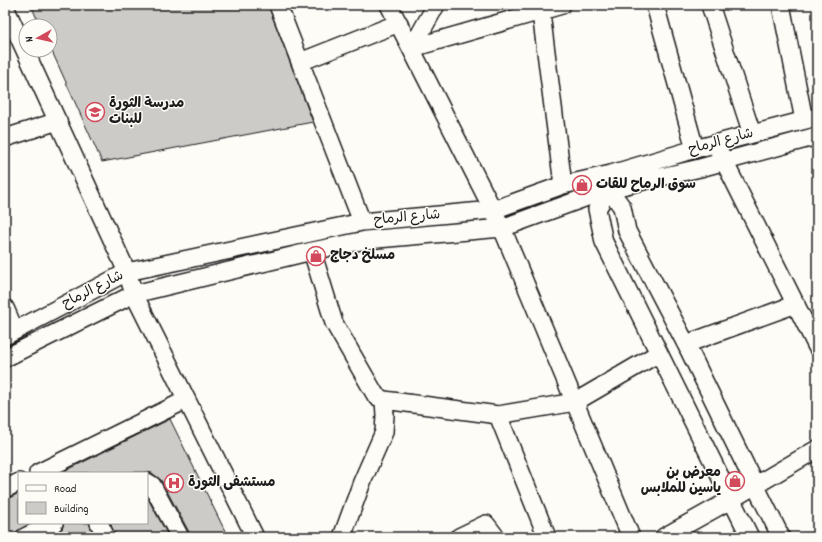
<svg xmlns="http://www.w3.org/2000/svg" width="822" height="542" font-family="Dekko,'Playpen Sans Arabic',sans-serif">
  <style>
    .building { fill: #cccbc8; stroke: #1c1c1c }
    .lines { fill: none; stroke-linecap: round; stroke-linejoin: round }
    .minor-casing { stroke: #1c1c1c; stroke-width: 20 }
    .minor { stroke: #fdfcf7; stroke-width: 17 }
    .labels { text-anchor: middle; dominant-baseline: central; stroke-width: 3; stroke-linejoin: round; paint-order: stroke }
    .poi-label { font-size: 14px; font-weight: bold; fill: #1c1c1c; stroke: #fdfcf7; text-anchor: start }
    .street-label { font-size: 14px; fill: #1c1c1c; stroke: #fdfcf7 }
  </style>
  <rect width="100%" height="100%" fill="#fdfcf7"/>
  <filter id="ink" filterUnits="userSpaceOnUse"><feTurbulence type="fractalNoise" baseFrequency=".025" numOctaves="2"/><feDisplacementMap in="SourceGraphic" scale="8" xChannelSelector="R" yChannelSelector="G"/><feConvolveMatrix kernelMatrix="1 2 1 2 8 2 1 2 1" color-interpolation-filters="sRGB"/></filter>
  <g filter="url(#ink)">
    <path class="building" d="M31,5H268L313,122L102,162L50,47V26H40Z
      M170,419L228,537H190L189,532L161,480L152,473L147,472L61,473Z
      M19,493V523H31L17,531L15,537H5V500Z
      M147,497L169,537H116L110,523H147Z
      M64,523H89L95,537H48L62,529Z"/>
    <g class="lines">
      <defs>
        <path id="minor" d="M278,5L362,222
          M389,5L502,228L631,537
          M540,5L563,185
          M655,5L695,149
          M710,5L752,134
          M781,5L804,120
          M5,7L127,272L134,294L255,537
          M412,48L562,5
          M412,48L436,5
          M300,62L399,23
          M5,138L58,121
          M719,151L817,347
          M609,185V189L597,209L604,242L750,537
          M609,189L622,207L627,231L686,344L755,485L781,537
          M312,251L334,323L376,396L384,400L498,415L575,402L659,353
          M5,308L15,331
          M5,336L127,272L362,222L493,210L563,185L611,174L695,149L817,117
          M686,344L796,304
          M5,358L134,294L312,251L366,240L502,228L609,189L700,168L817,136
          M498,415L547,537
          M38,473L186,400
          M147,482L152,485L180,537
          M5,489L19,482
          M99,523L106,537
          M25,537L54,523
          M342,537L362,482L384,432L385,415L384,400
          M459,537L486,524L496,537
          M664,537L732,499L817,449"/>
      </defs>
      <use href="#minor" class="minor-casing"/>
      <use href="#minor" class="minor"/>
    </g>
  </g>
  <defs>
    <symbol id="school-ring" viewBox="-11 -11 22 22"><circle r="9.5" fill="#fdfcf7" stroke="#d1495b" stroke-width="1.5"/><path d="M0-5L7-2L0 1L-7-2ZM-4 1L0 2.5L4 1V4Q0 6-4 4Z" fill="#d1495b"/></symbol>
    <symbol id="shop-ring" viewBox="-11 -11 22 22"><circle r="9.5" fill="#fdfcf7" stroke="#d1495b" stroke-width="1.5"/><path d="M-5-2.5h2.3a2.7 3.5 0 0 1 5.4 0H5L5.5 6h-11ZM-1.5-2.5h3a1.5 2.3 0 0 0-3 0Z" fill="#d1495b"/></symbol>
    <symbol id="hospital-ring" viewBox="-11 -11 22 22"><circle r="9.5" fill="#fdfcf7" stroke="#d1495b" stroke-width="1.5"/><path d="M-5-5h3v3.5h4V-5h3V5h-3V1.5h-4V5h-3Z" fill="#d1495b"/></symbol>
  </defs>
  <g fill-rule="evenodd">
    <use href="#school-ring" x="84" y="101" width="22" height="22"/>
    <use href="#shop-ring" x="571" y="174" width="22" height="22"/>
    <use href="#shop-ring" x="305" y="245" width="22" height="22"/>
    <use href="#shop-ring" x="724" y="470" width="22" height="22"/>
    <use href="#hospital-ring" x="163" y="472" width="22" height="22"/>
  </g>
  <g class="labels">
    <g class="poi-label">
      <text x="109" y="104">مدرسة الثورة<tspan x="109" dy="16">للبنات</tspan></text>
      <text x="596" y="185">سوق الرماح للقات</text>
      <text x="330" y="256">مسلخ دجاج</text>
      <text x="721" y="473" text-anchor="end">معرض بن<tspan x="721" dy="16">ياسين للملابس</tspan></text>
      <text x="188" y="483">مستشفى الثورة</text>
    </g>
    <g class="street-label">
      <text transform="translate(721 142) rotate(-15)">شارع الرماح</text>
      <text transform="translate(407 218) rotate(-5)">شارع الرماح</text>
      <text transform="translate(93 290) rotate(-27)">شارع الرماح</text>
    </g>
  </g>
  <rect width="822" height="542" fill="none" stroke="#fdfcf7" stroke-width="20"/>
  <rect x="10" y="10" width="802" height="522" fill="none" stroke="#1c1c1c" stroke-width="1.5" filter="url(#ink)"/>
  <rect x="18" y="472" width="130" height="52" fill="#fdfcf7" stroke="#a3a29f"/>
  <rect x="26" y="485" width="20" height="6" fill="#fdfcf7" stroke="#a3a29f"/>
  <text x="54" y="492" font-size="12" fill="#1c1c1c">Road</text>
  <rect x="26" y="502" width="20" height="12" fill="#cccbc8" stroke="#a3a29f"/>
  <text x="54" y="512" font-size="12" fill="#1c1c1c">Building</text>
  <g transform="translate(38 38) rotate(262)"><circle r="19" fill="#fdfcf7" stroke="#a3a29f"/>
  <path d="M0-3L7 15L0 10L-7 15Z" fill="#d1495b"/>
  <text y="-6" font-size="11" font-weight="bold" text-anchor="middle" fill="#1c1c1c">N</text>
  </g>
</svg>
